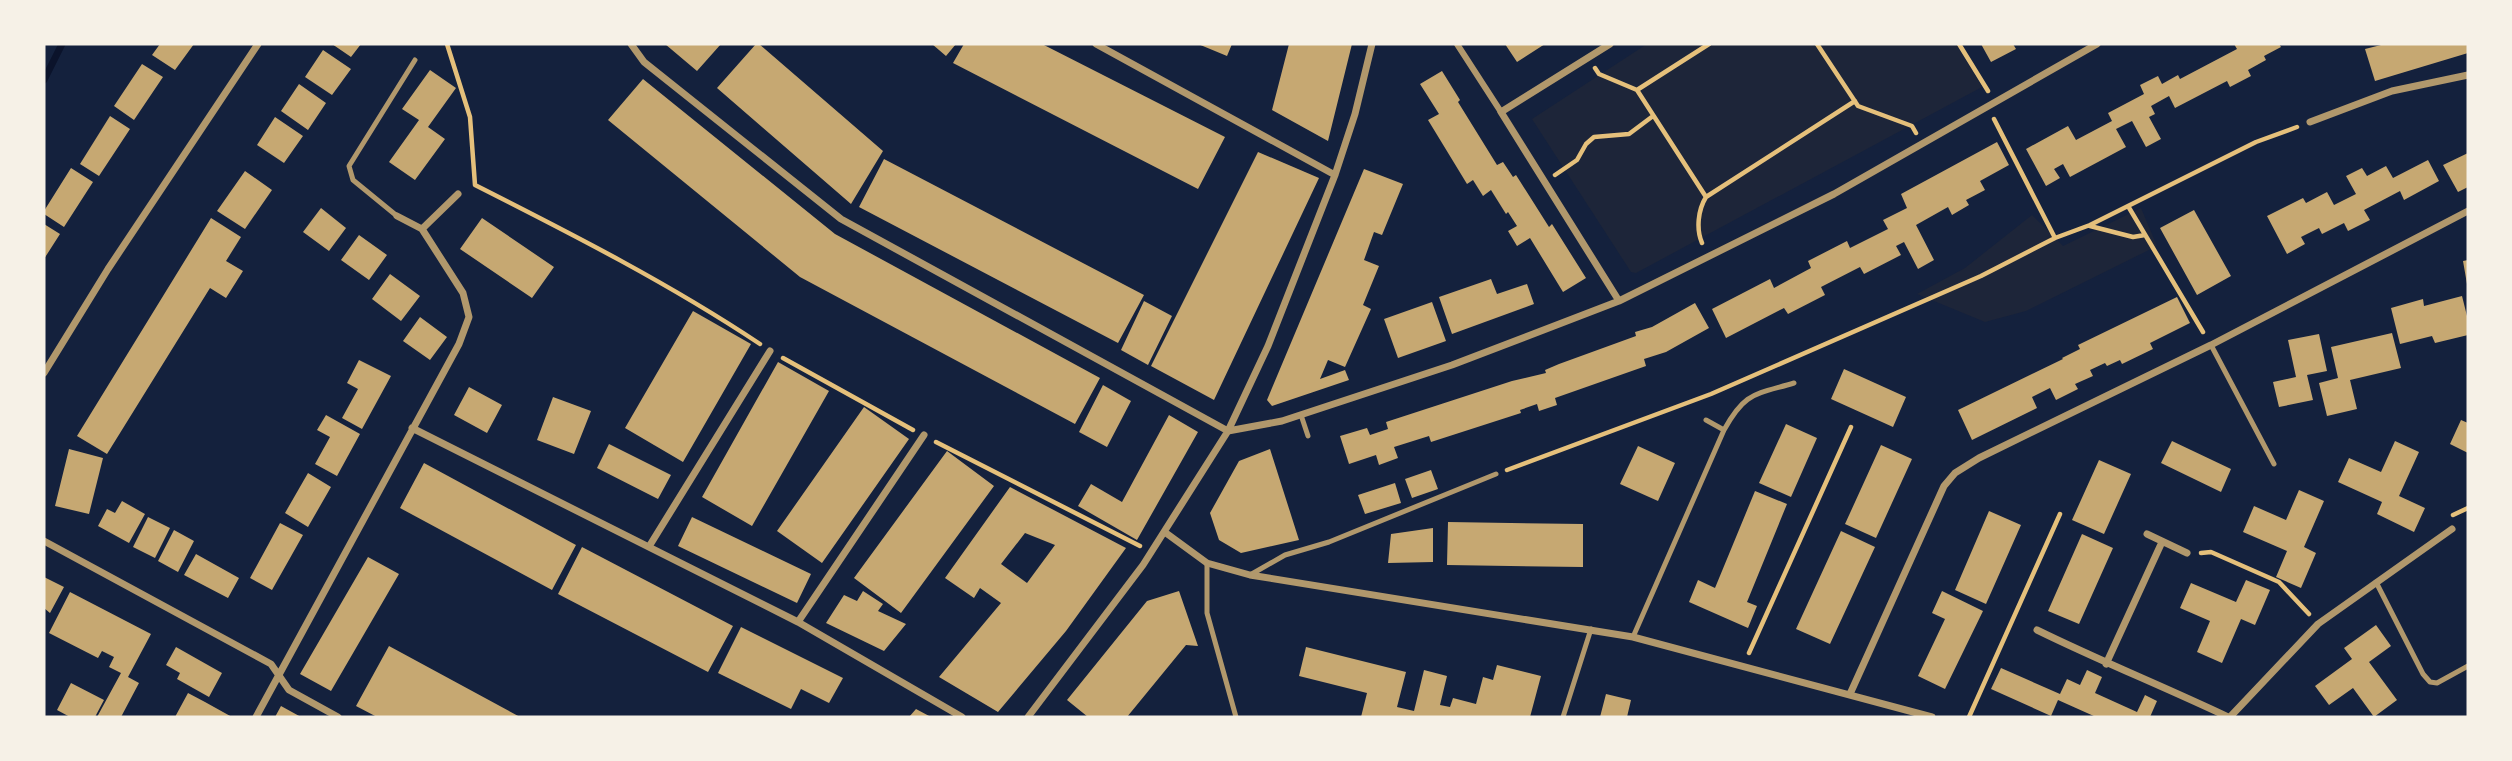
<svg xmlns="http://www.w3.org/2000/svg" width="2512" height="761" font-family="Karla,sans-serif">
  <style>
    .green { fill: #1d2539 }
    .lines { fill: none; stroke-linecap: round; stroke-linejoin: round }
    .stream { stroke: #0b132b; stroke-width: 7 }
    .building { fill: #c6a872; fill-rule: evenodd }
    .path { stroke: #e5c07b; stroke-width: 4.5 }
    .service { stroke: #b1986c; stroke-width: 5 }
    .pedestrian { stroke: #b1986c; stroke-width: 6 }
    .minor { stroke: #b1986c; stroke-width: 7 }
  </style>
  <rect width="100%" height="100%" fill="#14213d"/>
  <path class="green" d="M1647,44H1956L1982,87L1636,273L1631,272L1532,119Z
    M2141,208L2157,246L2026,311L1985,322L1917,294L1965,268L2032,215L2063,246Z"/>
  <g class="lines">
    <path class="stream" d="M44,80L62,44"/>
  </g>
  <path class="building" d="M160,44H194L175,70L152,55Z
    M332,44H361L351,57Z
    M665,44H721L697,71Z
    M756,44H759L883,151L851,204L717,88Z
    M932,44H956L946,56Z
    M964,44H1042L1225,137L1198,189L953,63Z
    M1198,44H1232L1227,56Z
    M1289,44H1352L1328,141L1272,110Z
    M1505,44H1545L1517,62Z
    M1981,44H2013L2016,49L1991,62Z
    M2234,44H2279L2281,47L2264,56L2266,60L2248,70L2251,76L2230,87L2227,81L2175,108L2169,96L2151,106L2155,114L2149,117L2161,139L2146,147L2132,121L2116,129L2126,147L2070,177L2063,164L2054,169L2060,178L2046,186L2026,149L2068,126L2076,140L2112,121L2108,113L2144,94L2140,85L2158,76L2162,84L2178,75L2180,79L2237,49Z
    M2385,44H2468V53L2375,81L2365,49Z
    M323,50L351,69L332,95L305,77Z
    M142,64L163,77L134,120L114,106Z
    M430,70L456,88L428,127L445,139L415,180L389,162L419,120L402,109Z
    M1442,71L1460,100L1458,102L1497,165L1503,162L1513,177L1516,175L1549,227L1552,224L1586,278L1563,292L1530,238L1517,246L1508,231L1517,226L1508,212L1506,214L1491,190L1483,196L1473,180L1467,184L1428,120L1439,114L1420,84Z
    M643,79L835,234L1100,378L1075,424L800,277L608,120Z
    M299,84L326,103L308,130L281,111Z
    M110,116L130,129L99,176L80,164Z
    M275,117L303,136L284,163L257,145Z
    M1997,142L2009,165L1980,181L1985,190L1966,200L1969,205L1952,215L1948,207L1916,225L1934,260L1918,269L1904,242L1896,246L1901,255L1864,274L1860,267L1821,287L1825,295L1788,314L1784,308L1726,338L1712,309L1770,279L1774,288L1811,268L1808,261L1847,241L1850,248L1888,229L1883,220L1907,208L1901,194Z
    M1258,152L1319,178L1214,400L1151,366Z
    M2468,153V187L2458,192L2443,165Z
    M884,159L1144,295L1118,343L859,207Z
    M2428,160L2439,181L2404,200L2400,191L2364,210L2370,220L2348,231L2344,223L2322,234L2319,228L2301,237L2305,244L2287,254L2267,216L2303,198L2306,203L2327,192L2334,205L2356,194L2346,176L2362,168L2367,176L2386,166L2393,178Z
    M71,168L93,182L64,227L44,214V211Z
    M1364,169L1403,184L1382,235L1374,232L1364,260L1379,266L1363,305L1371,309L1345,367L1328,360L1320,379L1345,370L1349,380L1272,406L1267,400Z
    M245,171L272,190L245,229L217,211Z
    M321,208L346,228L329,251L303,232Z
    M2194,210L2231,276L2197,295L2160,228Z
    M211,218L241,237L226,261L243,271L226,298L210,288L107,454L77,436Z
    M482,218L554,267L532,298L460,249Z
    M44,224L60,234L44,259Z
    M359,235L387,255L369,280L341,260Z
    M2468,260V284H2467L2463,261Z
    M390,274L420,296L401,321L372,299Z
    M1491,279L1497,294L1527,284L1534,304L1452,334L1439,297Z
    M2462,296L2468,320V335L2435,343L2432,336L2400,344L2391,308L2423,299L2424,306Z
    M2177,297L2190,323L2150,343L2153,349L2122,364L2120,360L2107,366L2105,363L2090,370L2093,376L2075,384L2078,389L2056,400L2050,388L2032,397L2037,408L1972,440L1958,410L2063,359L2062,358L2080,349L2078,345Z
    M1144,301L1172,316L1148,365L1121,350Z
    M1432,302L1446,341L1398,358L1384,319Z
    M1695,303L1709,328L1666,352L1644,359L1646,366L1555,398L1557,405L1539,411L1537,404L1520,410L1521,413L1431,442L1429,436L1394,447L1398,458L1379,465L1376,455L1349,464L1340,436L1367,428L1370,435L1388,429L1386,422L1512,381L1546,373L1545,370L1559,364L1636,336L1635,332L1652,327Z
    M693,311L751,344L683,462L625,428Z
    M420,317L447,337L430,360L403,341Z
    M2392,333L2401,368L2350,380L2357,409L2327,416L2319,383L2338,378L2331,347Z
    M2319,334L2327,371L2307,375L2313,400L2279,407L2273,382L2296,377L2288,340Z
    M359,360L391,376L362,429L342,418L358,389L347,383Z
    M778,362L829,391L752,526L702,497Z
    M1844,369L1906,397L1893,427L1831,399Z
    M1103,385L1131,401L1107,447L1079,432Z
    M469,387L502,405L487,433L454,415Z
    M553,397L591,411L574,454L537,440Z
    M864,407L909,439L822,563L777,531Z
    M326,415L360,434L337,476L315,464L330,437L317,430Z
    M1169,415L1198,432L1137,540L1078,506L1091,484L1122,502Z
    M2461,420L2468,423V453L2450,444Z
    M1786,424L1817,438L1791,497L1759,483Z
    M2172,441L2231,469L2221,492L2161,463Z
    M2395,441L2419,452L2399,496L2425,508L2414,532L2377,514L2382,502L2338,482L2349,458L2381,472Z
    M609,444L671,475L658,499L597,468Z
    M1881,445L1912,459L1876,538L1845,524Z
    M1638,446L1675,463L1658,501L1620,484Z
    M69,449L103,458L89,514L55,506Z
    M1270,449L1299,540L1241,553L1219,540L1210,513L1239,461Z
    M947,451L994,486L901,613L854,578Z
    M2099,460L2131,474L2104,534L2072,520Z
    M424,463L576,545L552,590L400,508Z
    M1431,470L1438,489L1412,498L1405,479Z
    M308,473L331,487L308,527L285,513Z
    M1395,483L1401,503L1365,514L1358,495Z
    M1010,487L1126,548L1066,631L998,712L939,677L1001,603L980,588L974,598L945,578ZM1025,533L1055,545L1027,583L1001,564Z
    M2299,490L2324,501L2304,547L2316,553L2301,588L2276,577L2287,551L2243,532L2254,506L2286,520Z
    M1755,491L1787,504L1747,602L1757,606L1748,628L1689,602L1698,580L1715,588Z
    M122,501L145,514L129,543L98,526L107,509L115,513Z
    M1989,511L2021,525L1986,604L1955,590Z
    M148,517L170,528L155,558L133,547Z
    M692,517L811,574L797,603L678,546Z
    M1448,522L1583,524V567L1447,565Z
    M280,523L303,535L272,590L250,578Z
    M1433,528V562L1388,563L1391,534Z
    M174,530L194,541L178,572L158,561Z
    M1841,531L1875,547L1830,644L1796,629Z
    M2082,534L2113,548L2079,624L2048,611Z
    M582,547L733,626L708,672L558,594Z
    M196,554L239,578L228,598L184,575Z
    M368,557L399,574L331,691L300,674Z
    M44,577L64,587L50,613L44,608Z
    M2246,580L2270,590L2255,625L2241,619L2222,663L2197,652L2210,621L2180,608L2191,583L2236,602Z
    M863,591L883,604L878,611L906,624L884,651L826,623L844,595L857,601Z
    M1179,591L1198,646L1186,645L1127,717H1088L1067,700L1147,601Z
    M1942,591L1983,611L1945,689L1918,676L1945,619L1932,613Z
    M70,592L151,634L128,677L139,683L121,717H97L121,673L109,667L114,657L102,651L98,658L49,633Z
    M2376,625L2391,646L2369,662L2397,700L2374,717L2353,688L2329,705L2315,686L2352,659L2344,648Z
    M741,627L843,678L829,703L801,689L791,709L718,673Z
    M389,646L520,717H377L356,706Z
    M176,647L222,673L209,697L177,679L180,673L166,665Z
    M1306,647L1406,672L1397,707L1414,711L1424,670L1447,676L1440,705L1450,707L1453,698L1476,704L1483,677L1493,680L1497,665L1541,676L1530,717H1361L1367,693L1299,676Z
    M2001,668L2060,694L2067,679L2080,685L2087,670L2102,677L2095,693L2137,712L2145,695L2157,701L2150,717H2096L2058,700L2051,716L1991,689Z
    M71,683L104,700L95,717H70L57,710Z
    M188,693L205,702L232,717H175Z
    M1606,694L1631,700L1627,717H1600Z
    M281,706L301,717H275Z
    M916,709L931,717H909Z"/>
  <g class="lines">
    <path class="path" d="M447,44L470,117L475,185C572,234 670,284 760,344
      M1709,44L1637,90L1706,197L1855,101
      M1817,44L1858,106L1912,126L1916,133
      M1959,44L1988,91
      M1595,68L1599,74L1637,90
      M1994,119L2055,238
      M1555,175L1577,160L1586,144L1594,137L1629,134L1653,116
      M2128,206L2203,332
      M2090,226L2133,237L2145,235
      M1702,243C1696,229 1698,210 1706,197
      M783,358L913,430
      M936,442L1140,546
      M1507,470L1711,394L1981,276L2055,238L2090,225L2256,142L2297,127
      M2453,515L2468,508
      M2201,553L2211,552L2279,582L2309,614
      M1749,653L1851,427
      M1969,717L2060,514"/>
    <path class="service" d="M397,216L353,180L349,166L415,60
      M2211,345L2274,464
      M1301,415L1308,436
      M1706,420L1724,430
      M1207,563V613L1236,717
      M1250,575L1285,555L1329,542L1496,474
      M2376,582L2423,674L2430,682L2437,683L2468,666
      M1633,637L1724,430C1745,392 1754,395 1794,383
      M1563,717L1591,629"/>
    <path class="pedestrian" d="M1457,44L1501,112"/>
    <path class="minor" d="M631,44L644,62L841,219L1228,431L1282,421L1452,365L1619,301L1834,194L2097,44
      M1096,44L1335,175
      M1610,44L1501,112L1619,301
      M2310,122L2392,91L2468,75
      M422,229L458,194
      M44,373L108,269L258,44
      M412,428L798,622L962,717
      M1166,533L1207,563L1250,575L1633,637L1932,717
      M2147,534L2187,553
      M44,541L271,664L289,690L338,717
      M650,545L770,351
      M798,622L924,435
      M2037,630C2100,661 2165,687 2228,717
      M2106,664L2162,542
      M1850,694L1944,486L1955,473L1979,458L2211,345L2468,211
      M256,717L459,344L469,317L463,293L422,229L397,216
      M1028,717L1143,565L1228,431L1268,346L1335,175L1355,114L1372,44
      M2230,717L2318,624L2452,529"/>
  </g>
  <rect width="2512" height="761" fill="none" stroke="#f6f1e7" stroke-width="91"/>
</svg>
